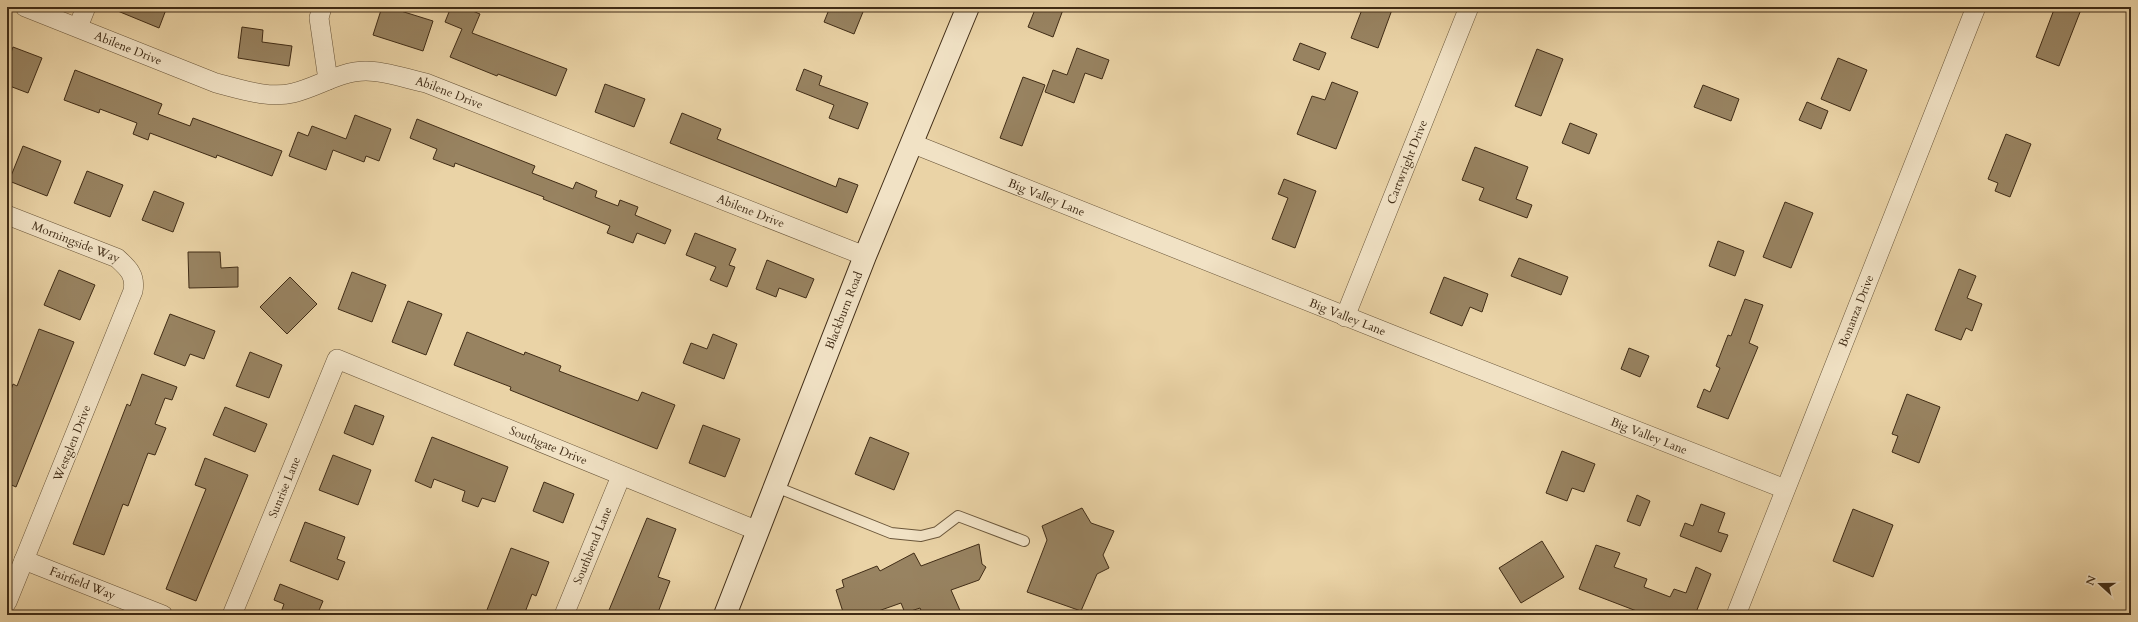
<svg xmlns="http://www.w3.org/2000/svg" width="2138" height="622" font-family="Cardo,serif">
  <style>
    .building { fill: #988361; stroke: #402c16 }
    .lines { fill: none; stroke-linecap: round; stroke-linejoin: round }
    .lane-casing { stroke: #6a563a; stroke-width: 12 }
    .street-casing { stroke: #6a563a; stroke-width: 20 }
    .secondary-casing { stroke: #402c16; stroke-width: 24 }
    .lane { stroke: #f1e2c5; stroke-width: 10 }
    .street { stroke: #f1e2c5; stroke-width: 19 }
    .secondary { stroke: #f1e2c5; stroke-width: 22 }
    .labels { text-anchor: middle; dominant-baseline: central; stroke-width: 3; stroke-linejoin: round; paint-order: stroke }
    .street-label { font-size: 12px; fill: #402c16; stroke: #f1e2c5 }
  </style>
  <rect width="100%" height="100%" fill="#ead3a6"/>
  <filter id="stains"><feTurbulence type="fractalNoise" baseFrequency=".005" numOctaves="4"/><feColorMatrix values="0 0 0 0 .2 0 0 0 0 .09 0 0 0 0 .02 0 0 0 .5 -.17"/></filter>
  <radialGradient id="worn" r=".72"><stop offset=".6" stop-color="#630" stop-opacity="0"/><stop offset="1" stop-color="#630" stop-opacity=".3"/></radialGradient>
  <path class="building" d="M108,7H167L159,28Z
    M382,7H388L433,21L423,51L373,35Z
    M451,7H463L480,14L472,33L567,69L556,96L498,74L497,76L450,57L462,29L445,22Z
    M830,7H865L854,34L824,22Z
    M1036,7H1064L1053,37L1028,27Z
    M1363,7H1393L1378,48L1351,38Z
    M2055,7H2082L2059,66L2036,57Z
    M242,27L263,30L262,42L292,46L289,66L238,58Z
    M1300,43L1326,53L1319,70L1293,60Z
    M13,47L42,58L28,93L7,85V63Z
    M1077,48L1109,60L1102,79L1085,73L1074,103L1045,92L1053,70L1067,75Z
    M1537,49L1563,59L1541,116L1515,106Z
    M1838,58L1867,70L1850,111L1821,99Z
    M804,69L822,76L819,85L868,103L858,129L829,118L834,105L796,90Z
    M75,70L162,104L158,114L190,126L193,118L282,151L272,176L217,155L216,158L150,133L148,140L133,134L137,123L100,109L99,113L64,100Z
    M1023,77L1045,85L1022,146L1000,138Z
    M1332,82L1358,92L1336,149L1297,134L1312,96L1325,100Z
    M605,84L645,99L634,127L595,112Z
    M1703,85L1739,99L1731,121L1694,107Z
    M1807,102L1828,111L1821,129L1799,120Z
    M682,113L721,129L717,139L836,187L839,178L858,185L847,213L670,143Z
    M355,115L391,129L379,161L366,156L364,162L333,150L326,170L289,156L298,132L308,136L312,126L346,139Z
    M417,119L535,166L532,173L573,189L576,182L597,191L595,197L618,206L620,200L638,207L635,215L671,230L665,244L637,233L633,243L607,233L610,226L543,199L544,197L455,163L454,167L433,159L437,149L410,138Z
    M1570,123L1597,134L1589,154L1562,143Z
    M2006,134L2031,144L2010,197L1995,191L1998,183L1988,179Z
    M23,146L61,161L47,196L9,181Z
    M1475,147L1528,167L1516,199L1532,205L1527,218L1479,200L1484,188L1462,180Z
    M87,171L123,185L110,217L74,203Z
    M1284,179L1316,191L1295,248L1272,239L1288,198L1278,194Z
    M154,191L184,203L173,232L142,220Z
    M1785,202L1813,213L1791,268L1763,257Z
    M695,233L736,249L729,265L735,267L727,287L710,280L716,267L686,255Z
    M1718,241L1744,251L1735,276L1709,266Z
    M188,252H220L221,268L238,267V287L189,288Z
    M1519,258L1568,277L1561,295L1511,276Z
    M767,260L814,279L806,298L779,288L776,297L756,289Z
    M1959,269L1976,276L1967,298L1982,304L1972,331L1966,328L1961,340L1935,330Z
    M59,270L95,285L80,320L44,305Z
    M352,272L386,285L372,322L338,309Z
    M290,277L317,304L287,334L260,307Z
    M1444,277L1488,294L1482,312L1470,307L1462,326L1430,313Z
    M1745,299L1763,305L1749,343L1758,347L1728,419L1697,407L1704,389L1710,392L1720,368L1716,366L1728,335L1731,336Z
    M408,301L442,314L426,355L392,342Z
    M170,314L215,331L204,359L190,354L185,366L154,354Z
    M39,329L74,342L16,487L7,483V401L13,384L17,386Z
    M467,332L524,355L525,352L561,366L559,371L638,401L642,392L675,405L657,449L510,390L511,387L454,365Z
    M713,334L737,344L724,379L683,363L691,343L707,349Z
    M1629,348L1649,356L1640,377L1621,369Z
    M250,352L282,365L269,398L236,386Z
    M142,374L177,387L172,400L165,398L155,424L166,428L155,455L148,453L128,506L123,504L104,555L73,544L127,404L130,406Z
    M1907,394L1940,407L1919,463L1892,452L1898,436L1892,434Z
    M355,405L384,416L373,445L344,433Z
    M225,407L267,424L255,452L213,435Z
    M703,425L740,439L725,477L689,463Z
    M432,437L508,467L495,502L482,498L478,507L462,501L465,491L434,479L431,488L415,481Z
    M870,437L909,453L894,490L855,474Z
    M1562,451L1595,464L1584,492L1572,488L1567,501L1546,493Z
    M333,455L371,470L358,505L319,490Z
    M205,458L248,475L196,601L166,589L206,489L195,485Z
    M544,482L574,494L563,523L533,511Z
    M1637,495L1650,501L1640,526L1627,521Z
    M1701,504L1725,513L1718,532L1728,535L1721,552L1680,536L1685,523L1693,526Z
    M1082,508L1091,523L1114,531L1103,555L1109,568L1097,574L1081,611L1027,592L1047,540L1042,526Z
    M1853,509L1893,525L1873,577L1833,561Z
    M647,518L676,529L658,577L670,581L657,615H607Z
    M305,522L345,537L337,559L345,562L338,580L290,561Z
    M1542,541L1564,577L1521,603L1499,568Z
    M979,544L982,564L986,567L979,580L951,590L962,615H923L920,608L905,613L901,603L867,615H844L836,590L844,587L842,580L877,566L880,571L914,553L921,566Z
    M1596,545L1620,553L1614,567L1647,579L1644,587L1670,597L1674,589L1686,593L1696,567L1711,574L1695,615H1647L1579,589Z
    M511,548L549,562L536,596L532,594L524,615H485Z
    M280,584L323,601L317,615H280L284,604L274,600Z"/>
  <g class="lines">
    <defs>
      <path id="lane" d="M776,487L891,533L921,536L937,532L958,516L1024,541"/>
      <g id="street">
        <path id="s1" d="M25,7L216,83C240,89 269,99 293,93C318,87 340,71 366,71C386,71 407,79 426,83L865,256"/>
        <path d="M322,7L319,18L328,80"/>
        <path d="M78,27L86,7"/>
        <path id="s2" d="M911,143C1202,260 1493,375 1785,489"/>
        <path id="s3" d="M7,215L117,258C128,268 136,275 133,291L7,602"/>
        <path id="s4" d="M1345,317L1469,7"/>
        <path id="s5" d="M24,560L163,615"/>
        <path id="s6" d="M232,615L337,359L758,531"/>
        <path id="s7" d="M564,615L621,476"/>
        <path id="s8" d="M1736,615L1976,7"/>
      </g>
      <g id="secondary">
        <path id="s9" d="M725,615L865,256L968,7"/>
      </g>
    </defs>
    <use href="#lane" class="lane-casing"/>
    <use href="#street" class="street-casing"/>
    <use href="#secondary" class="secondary-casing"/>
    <use href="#lane" class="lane"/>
    <use href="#street" class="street"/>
    <use href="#secondary" class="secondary"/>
  </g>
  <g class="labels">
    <g class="street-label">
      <text stroke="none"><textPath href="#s1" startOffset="111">Abilene Drive</textPath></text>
      <text stroke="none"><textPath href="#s1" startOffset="447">Abilene Drive</textPath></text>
      <text stroke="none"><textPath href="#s4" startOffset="167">Cartwright Drive</textPath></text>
      <text stroke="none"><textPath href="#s2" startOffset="146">Big Valley Lane</textPath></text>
      <text stroke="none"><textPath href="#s1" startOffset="771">Abilene Drive</textPath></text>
      <text stroke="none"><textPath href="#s3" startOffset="74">Morningside Way</textPath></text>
      <text stroke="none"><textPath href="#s9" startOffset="327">Blackburn Road</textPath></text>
      <text stroke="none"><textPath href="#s8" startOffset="327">Bonanza Drive</textPath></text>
      <text stroke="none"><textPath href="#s2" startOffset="470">Big Valley Lane</textPath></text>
      <text stroke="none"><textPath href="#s2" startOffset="794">Big Valley Lane</textPath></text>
      <text transform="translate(72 443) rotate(-68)">Westglen Drive</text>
      <text stroke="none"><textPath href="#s6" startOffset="505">Southgate Drive</textPath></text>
      <text stroke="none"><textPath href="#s6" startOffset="138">Sunrise Lane</textPath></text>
      <text stroke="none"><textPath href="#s7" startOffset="75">Southbend Lane</textPath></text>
      <text stroke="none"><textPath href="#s5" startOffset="63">Fairfield Way</textPath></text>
    </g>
  </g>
  <rect width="2138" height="622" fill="none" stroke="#ead3a6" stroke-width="24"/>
  <rect x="8" y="8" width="2122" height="606" fill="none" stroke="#402c16" stroke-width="2"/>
  <rect x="12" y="12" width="2114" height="598" fill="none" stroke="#402c16"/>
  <g transform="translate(2100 584) rotate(291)" stroke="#f1e2c5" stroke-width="3" paint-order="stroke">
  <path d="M0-3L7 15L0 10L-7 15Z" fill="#402c16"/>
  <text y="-6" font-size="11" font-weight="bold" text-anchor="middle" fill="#402c16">N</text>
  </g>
  <rect width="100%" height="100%" filter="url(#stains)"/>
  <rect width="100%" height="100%" fill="url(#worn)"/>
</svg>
